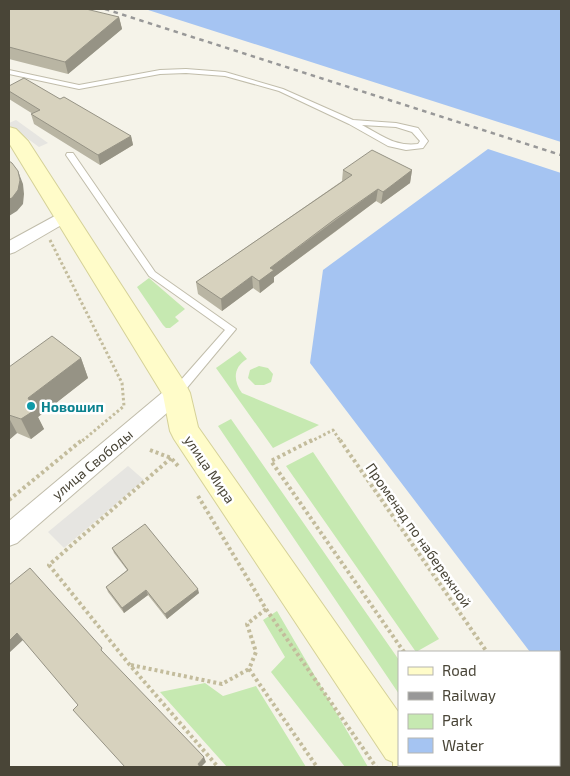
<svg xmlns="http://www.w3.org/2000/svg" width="570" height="776" font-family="'Exo 2',sans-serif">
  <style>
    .green { fill: #c6e9b1 }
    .parking { fill: #e6e5e1 }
    .water { fill: #a5c4f2 }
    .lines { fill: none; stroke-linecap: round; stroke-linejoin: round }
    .lane-casing { stroke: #c1bdab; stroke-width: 2 }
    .street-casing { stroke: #c1bdab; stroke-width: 2 }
    .secondary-casing { stroke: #d5d198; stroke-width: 2 }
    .path-far1 { stroke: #c3bc9c; stroke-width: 3; stroke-dasharray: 2.5 2.5; stroke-linecap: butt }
    .path { stroke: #c3bc9c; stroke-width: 4; stroke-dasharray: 3 3; stroke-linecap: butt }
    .lane { fill: #fff; fill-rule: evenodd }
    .street { fill: #fff; fill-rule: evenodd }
    .secondary { fill: #fffcc9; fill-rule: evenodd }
    .rail { stroke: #989898; stroke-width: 2.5; stroke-dasharray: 4.5 4.5; stroke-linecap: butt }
    .wall { fill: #b9b5a3 }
    .shaded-wall { fill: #969385 }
    .building { fill: #d7d2be; stroke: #969385 }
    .culture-dot { fill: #0f9aa8; stroke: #fff; stroke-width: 2 }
    .labels { text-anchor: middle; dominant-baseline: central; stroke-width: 5; stroke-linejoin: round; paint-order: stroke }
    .culture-label { font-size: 14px; font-weight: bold; fill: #0d838f; stroke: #fff; text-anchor: start }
    .street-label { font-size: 14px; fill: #494537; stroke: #fff }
  </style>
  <rect width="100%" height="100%" fill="#f5f3e9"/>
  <path class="green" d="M149,278L185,309L175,317L179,321L170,328H166L163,325L137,287Z
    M240,351L247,359C233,367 233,381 242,393L319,425L273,448L216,368Z
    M259,366L268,368L273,374L271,382L264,385H255L248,378L250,370Z
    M231,419L399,660V694L218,426Z
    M313,452L439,639L416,652L286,466Z
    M277,611L368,767H345L271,672L285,657L263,620Z
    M205,683L223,696L256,686L306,767H227L160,692Z"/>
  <path class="parking" d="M16,120L48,143L39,147L9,125V123Z
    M128,466L144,480L64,548L48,532Z"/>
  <path class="water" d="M145,9H561V142Z
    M488,149L561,173V693L559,689V652H530L310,363L323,270Z"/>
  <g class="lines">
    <defs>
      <path id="lane" d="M186,69L225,72L283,89L353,120L396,123L418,128L428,141L423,148L406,150L388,146L349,124L279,91L225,76L186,73L160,74L79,89L9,74V70L79,85L160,70ZM362,125L396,127L412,132L420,141L418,144C395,147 381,135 362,125Z
        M67,153H73L155,272L236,329L181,395H173L172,392L173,389L225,330L149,276L66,155Z"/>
      <path id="street" d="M64,211L70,212L72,216L70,220L15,252L9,254V241Z
        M176,385L183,387L186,393L183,399L17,543L9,546V521L169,387Z"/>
      <path id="secondary" d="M9,127L16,129L28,141L186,385L190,393L198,427L399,713V765H431L432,767H393V762L386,759L174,439L170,431L163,395L9,143Z"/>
    </defs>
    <use href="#lane" class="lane-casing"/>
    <use href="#street" class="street-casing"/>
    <use href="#secondary" class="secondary-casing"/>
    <path class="path-far1" d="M50,240L122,383L124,406L81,442
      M310,442L333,430L341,442"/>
    <path class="path" d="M312,440L271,461L404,652
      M340,440L487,652
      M150,450L171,458L178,466
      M171,458L49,565L129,664L218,767
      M198,496L266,609L376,767
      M9,500L82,440
      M266,609L247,624L256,652L249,669L317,767
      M131,665L222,684L249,669
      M559,756L561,760
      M482,765L484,767"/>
    <use href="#lane" class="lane"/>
    <use href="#street" class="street"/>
    <use href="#secondary" class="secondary"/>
    <path class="rail" d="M105,9L561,155"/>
  </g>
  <path class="wall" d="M9,9L119,17L122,29L68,74L9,59Z
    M9,86L60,99L131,136L133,145L100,165L34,124L31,114H33L9,99Z
    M343,170H412L410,183L381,204L376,201L335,232L274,277V282L260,293L253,288L222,311L198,294L196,282L342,181Z
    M81,358L88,378L38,417L44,429L31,439L17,433L9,440V367Z
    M112,548L199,593L167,619L148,595L124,613L108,592L106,587L127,570L114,553Z"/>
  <path class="shaded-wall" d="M119,17L122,29L68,74L65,62Z
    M131,136L133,145L100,165L98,155Z
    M412,170L410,183L381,204L383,192Z
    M18,171L23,184L24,194L23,204L17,211L9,216V199Z
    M378,189L376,201L274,277V282L260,293L259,281L270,268Z
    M252,276L253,288L222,311L221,299Z
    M81,358L88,378L38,417L44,429L31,439L21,419L28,398Z
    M9,418L17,433L9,440Z
    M198,589L199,593L167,619L165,614Z
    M146,590L148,595L124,613L122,608Z
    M17,633L23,640L9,653V641Z
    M204,757L206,762L201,767H199L198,764Z"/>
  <path class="building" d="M9,9H86L119,17L65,62L9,47Z
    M24,78L60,99L64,97L131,136L98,155L31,114L40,110L9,91V86Z
    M372,150L412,170L383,192L378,189L335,219L270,268L274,270L259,281L252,276L221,299L196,282L352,175L343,170Z
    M9,161L12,163L18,171L20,180L18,190L12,198L9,199Z
    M52,336L81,358L28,398L35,410L21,419L9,415V367Z
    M145,524L198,589L165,614L146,590L122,608L106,587L128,570L112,548Z
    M30,568L102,648L101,650L204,757L198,764L200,767H125L73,710L78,705L17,633L9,641V585Z"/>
  <circle class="culture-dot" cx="31" cy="406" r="5"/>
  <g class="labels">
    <g class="culture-label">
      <text x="41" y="406">Новошип</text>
    </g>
    <g class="street-label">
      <text transform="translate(92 464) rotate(-40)">улица Свободы</text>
      <text transform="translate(210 469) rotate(56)">улица Мира</text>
      <text transform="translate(419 535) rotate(55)">Променад по набережной</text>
    </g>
  </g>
  <rect width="570" height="776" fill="none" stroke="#494537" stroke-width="20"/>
  <rect x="398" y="651" width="162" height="115" fill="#ffffff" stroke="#b6b5af"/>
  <rect x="408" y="667" width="25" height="8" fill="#fffcc9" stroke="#b6b5af"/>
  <text x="442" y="676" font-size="15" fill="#494537">Road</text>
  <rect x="408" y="692" width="25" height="8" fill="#989898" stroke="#b6b5af"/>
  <text x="442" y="701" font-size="15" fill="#494537">Railway</text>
  <rect x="408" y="714" width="25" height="15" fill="#c6e9b1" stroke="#b6b5af"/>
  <text x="442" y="726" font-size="15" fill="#494537">Park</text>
  <rect x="408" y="738" width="25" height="15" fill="#a5c4f2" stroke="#b6b5af"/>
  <text x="442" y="751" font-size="15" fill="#494537">Water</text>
</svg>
